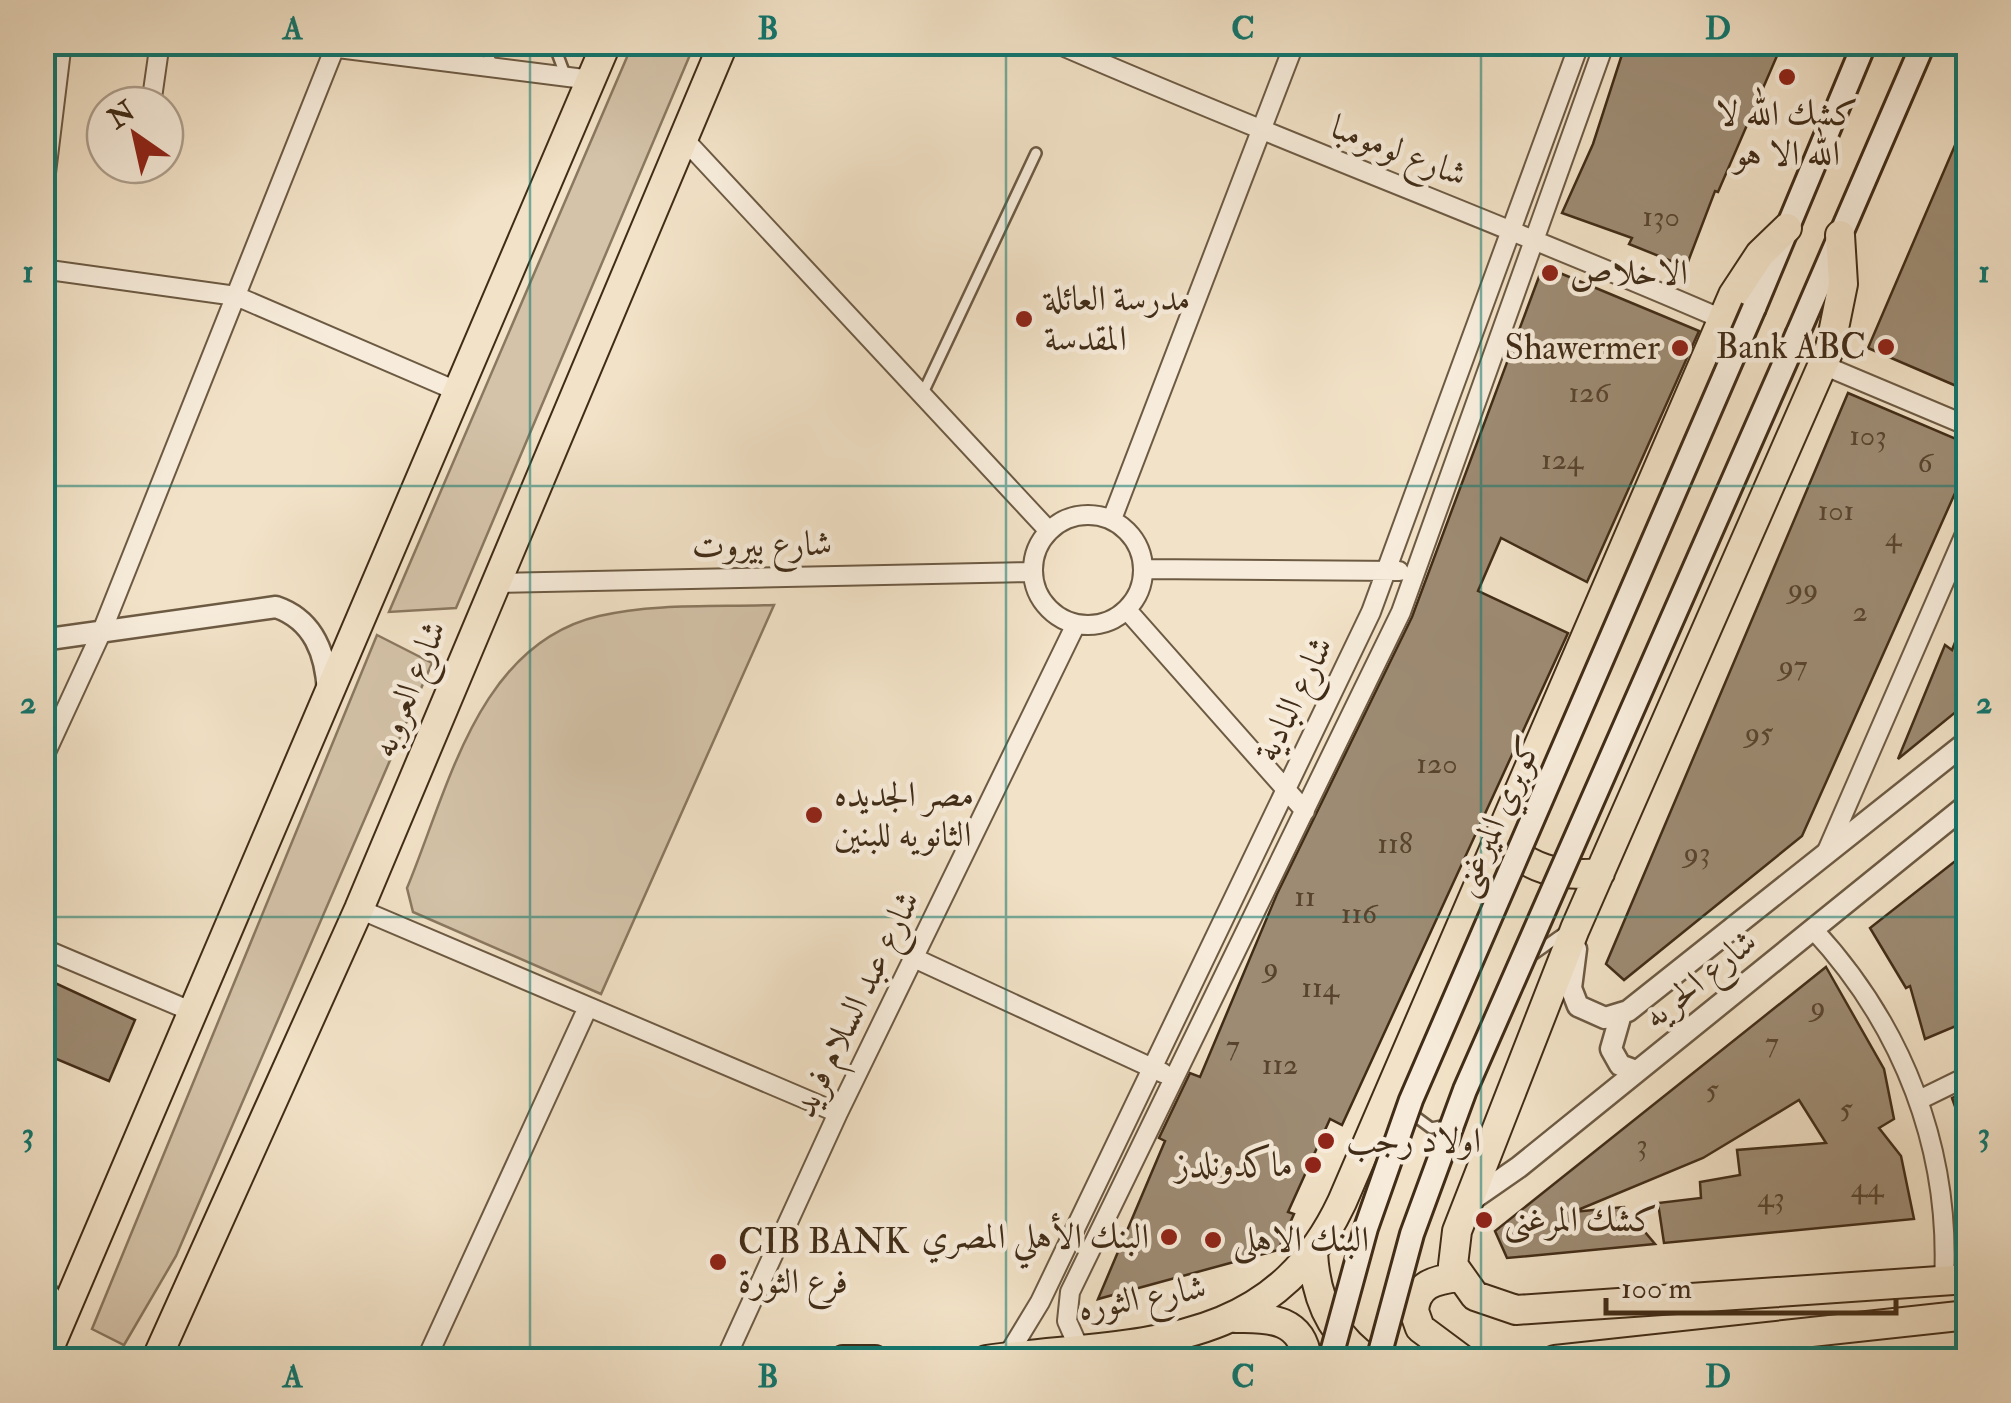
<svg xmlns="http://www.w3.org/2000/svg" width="2011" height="1403" font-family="'IM FELL Double Pica',Amiri,serif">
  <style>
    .green { fill: #d4c3a9; stroke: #8a7860; stroke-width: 2.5 }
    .building { fill: #9d8b73; stroke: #412c17; stroke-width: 2.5 }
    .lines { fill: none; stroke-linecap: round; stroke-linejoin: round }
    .service-casing { stroke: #6d5a43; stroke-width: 14 }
    .minor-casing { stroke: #6d5a43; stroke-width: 22 }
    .tertiary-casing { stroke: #6d5a43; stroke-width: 25 }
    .secondary-casing { stroke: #412c17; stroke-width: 28 }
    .trunk-casing { stroke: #412c17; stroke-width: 32 }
    .service { stroke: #f7ecdb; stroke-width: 9 }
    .minor { stroke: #f7ecdb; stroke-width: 18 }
    .tertiary { stroke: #f7ecdb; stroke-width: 20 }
    .secondary { stroke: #f7ecdb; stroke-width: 22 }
    .trunk { stroke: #f2e2c7; stroke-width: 28 }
    .secondary-bridge-casing { stroke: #412c17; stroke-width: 28; stroke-linecap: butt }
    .secondary-bridge { stroke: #f7ecdb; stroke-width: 22 }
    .grid { fill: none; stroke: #0f766e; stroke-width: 2.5; stroke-opacity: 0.55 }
    .poi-dot { fill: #8f2418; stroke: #f7ecdb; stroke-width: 4 }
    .labels { text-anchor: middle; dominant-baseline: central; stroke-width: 9; stroke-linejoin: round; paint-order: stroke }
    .number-label { font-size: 30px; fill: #58442e }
    .poi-label { font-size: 35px; fill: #412c17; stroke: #f7ecdb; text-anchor: start }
    .street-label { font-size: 35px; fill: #412c17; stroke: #f7ecdb }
    .neatline { fill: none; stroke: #0f766e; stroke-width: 4 }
    .grid-label { font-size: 32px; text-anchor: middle; font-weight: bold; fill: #0f766e }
  </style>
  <rect width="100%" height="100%" fill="#f2e2c7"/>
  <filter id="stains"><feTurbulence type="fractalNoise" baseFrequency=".002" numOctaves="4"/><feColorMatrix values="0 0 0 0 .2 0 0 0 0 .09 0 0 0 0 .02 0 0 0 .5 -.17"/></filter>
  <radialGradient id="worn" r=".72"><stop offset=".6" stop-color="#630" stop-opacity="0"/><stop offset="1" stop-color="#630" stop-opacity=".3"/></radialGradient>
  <path class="green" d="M633,43H695L456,608L389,612Z
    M774,605L601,994L413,912L407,888C449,787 478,644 599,616C654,603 718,607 774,605Z
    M377,635L432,663L176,1256L124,1345L92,1329Z"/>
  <path class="building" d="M1626,42H1783L1718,192L1715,191L1686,267L1629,244L1632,238L1562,213L1593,144Z
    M1968,115V391L1868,348Z
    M1543,266L1699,331L1587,582L1501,538L1478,591L1568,633L1342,1125L1330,1119L1288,1212L1294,1214L1278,1250L1098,1299L1165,1141L1159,1138L1190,1073L1200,1077L1277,894L1412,617Z
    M1848,393L1968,444V464L1802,836L1624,980L1606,964Z
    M1968,610V702L1898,759L1945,645L1952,650Z
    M1968,851V1021L1925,1039L1910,986L1906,988L1870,928Z
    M1826,967L1884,1069L1894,1119L1879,1128L1901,1156L1914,1219L1664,1243L1658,1203L1701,1198L1700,1182L1740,1175L1737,1150L1826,1143L1799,1100L1703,1158L1573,1212L1624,1207L1655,1244L1507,1258L1495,1231Z
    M42,977L135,1020L109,1081L42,1053Z
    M1968,1090V1137H1966L1952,1098Z"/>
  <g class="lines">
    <defs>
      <path id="service" d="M483,42L493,67
        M553,42L566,77
        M922,395L1036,153
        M1534,954L1565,932
        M1408,1111L1431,1128L1451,1124"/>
      <path id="minor" d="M290,42L592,80
        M1053,42C1275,139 1501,223 1722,319
        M151,105L160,42
        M683,138L1049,531
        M46,173L62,42
        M42,269L236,296L459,392
        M1823,365L1968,426
        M1033 570a55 55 0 1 1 110 0a55 55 0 1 1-110 0Z
        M1112,519L1295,42
        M1144,569L1399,571
        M493,583L1033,572
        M1127,610L1305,811
        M42,761L102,631L337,42
        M1827,851L1968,527
        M359,909L838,1113
        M1813,929C1903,1026 1951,1149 1944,1281
        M42,948L193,1012
        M914,958L1163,1073
        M1919,1100L1968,1076
        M42,1281L63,1316
        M1079,1348L1067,1321L1070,1292L1401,612L1605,42
        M1006,1358L1040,1302L1371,612L1580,42
        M426,1360L588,1007
        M725,1360L838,1113L1076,624"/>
      <path id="tertiary" d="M42,640L276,607C314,620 326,654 328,692
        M1576,949L1571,988L1578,1006L1605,1018L1628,1011L1968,741
        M1621,1014L1611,1049L1620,1065L1636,1071
        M1470,1201L1519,1167L1968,804"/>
      <path id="secondary" d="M1754,308L1865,42
        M1798,333L1924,42"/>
      <path id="trunk" d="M1840,235L1843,284L1830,348L1575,929L1457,1231L1453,1265L1475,1296L1516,1310L1968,1279
        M1499,839C1529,869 1557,877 1600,873
        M1313,1252C1315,1296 1331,1335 1369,1360
        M1458,1277C1435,1280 1416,1284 1414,1311L1420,1328L1463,1360
        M1236,1318C1271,1317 1303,1320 1307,1360
        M44,1360L607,42
        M156,1360L359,909L724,42
        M843,1360H875
        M986,1360C1132,1340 1269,1357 1342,1202L1733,295L1760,254L1787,228
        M1555,1360L1968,1315"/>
    </defs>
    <use href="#service" class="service-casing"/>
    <use href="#minor" class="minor-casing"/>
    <use href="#tertiary" class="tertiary-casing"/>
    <use href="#secondary" class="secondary-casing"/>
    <use href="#trunk" class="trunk-casing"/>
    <use href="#service" class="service"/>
    <use href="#minor" class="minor"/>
    <use href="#tertiary" class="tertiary"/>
    <use href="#secondary" class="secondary"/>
    <use href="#trunk" class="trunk"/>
    <defs>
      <path id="secondary-bridge" d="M1330,1360L1366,1228L1411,1100L1754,308
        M1378,1360L1412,1234L1465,1090L1798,333"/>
    </defs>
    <use href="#secondary-bridge" class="secondary-bridge-casing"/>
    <use href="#secondary-bridge" class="secondary-bridge"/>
  </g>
  <path class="grid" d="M530,42V1360M1006,42V1360M1481,42V1360M42,486H1968M42,917H1968"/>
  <g class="poi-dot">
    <circle cx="1787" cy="77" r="10"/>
    <circle cx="1550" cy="273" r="10"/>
    <circle cx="1024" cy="319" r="10"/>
    <circle cx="1886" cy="347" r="10"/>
    <circle cx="1680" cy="348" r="10"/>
    <circle cx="814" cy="815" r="10"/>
    <circle cx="1326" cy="1141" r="10"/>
    <circle cx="1313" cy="1165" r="10"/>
    <circle cx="1484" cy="1220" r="10"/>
    <circle cx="1169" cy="1237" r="10"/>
    <circle cx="1213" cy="1240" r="10"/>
    <circle cx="718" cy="1262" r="10"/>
  </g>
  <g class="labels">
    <g class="number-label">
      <text x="1661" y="216">130</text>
      <text x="1589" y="392">126</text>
      <text x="1868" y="435">103</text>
      <text x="1562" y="459">124</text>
      <text x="1925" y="462">6</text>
      <text x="1836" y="510">101</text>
      <text x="1893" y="536">4</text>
      <text x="1803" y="588">99</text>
      <text x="1860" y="611">2</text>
      <text x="1793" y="665">97</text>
      <text x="1759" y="732">95</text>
      <text x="1437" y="763">120</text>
      <text x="1395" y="843">118</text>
      <text x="1697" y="852">93</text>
      <text x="1305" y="896">11</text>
      <text x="1359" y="913">116</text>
      <text x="1271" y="967">9</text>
      <text x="1320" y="987">114</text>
      <text x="1818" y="1006">9</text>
      <text x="1772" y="1042">7</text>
      <text x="1233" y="1045">7</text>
      <text x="1280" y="1064">112</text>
      <text x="1712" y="1089">5</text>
      <text x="1846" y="1108">5</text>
      <text x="1642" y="1144">3</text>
      <text x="1867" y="1187">44</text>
      <text x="1771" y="1197">43</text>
    </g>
    <g class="poi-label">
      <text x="1787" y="114" text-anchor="middle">كشك الله لا<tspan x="1787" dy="40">الله الا هو</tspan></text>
      <text x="1570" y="273">الاخلاص</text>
      <text x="1044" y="299">مدرسة العائلة<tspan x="1044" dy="40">المقدسة</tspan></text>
      <text x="1866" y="347" text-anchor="end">Bank ABC</text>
      <text x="1660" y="348" text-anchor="end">Shawermer</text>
      <text x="834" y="795">مصر الجديده<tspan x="834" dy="40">الثانويه للبنين</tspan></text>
      <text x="1346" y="1141">اولاد رجب</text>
      <text x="1293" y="1165" text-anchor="end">ماكدونلدز</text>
      <text x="1504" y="1220">كشك المرغنى</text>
      <text x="1149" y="1237" text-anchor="end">البنك الأهلي المصري</text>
      <text x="1233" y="1240">البنك الاهلى</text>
      <text x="738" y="1242">CIB BANK<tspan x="738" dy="40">فرع الثورة</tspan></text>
    </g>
    <g class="street-label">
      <text transform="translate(1399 151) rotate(21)">شارع لومومبا</text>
      <text transform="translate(762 545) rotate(-1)">شارع بيروت</text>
      <text transform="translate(409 689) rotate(-68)">شارع العروبه</text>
      <text transform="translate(1294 699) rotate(-64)">شارع البادية</text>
      <text transform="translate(1497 816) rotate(-66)">كوبري الميرغنى</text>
      <text transform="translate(1700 979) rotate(-39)">شارع الحريه</text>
      <text transform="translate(856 1004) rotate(-64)">شارع عبد السلام فريد</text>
      <text transform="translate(1142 1298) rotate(-10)">شارع الثوره</text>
    </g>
  </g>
  <rect width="2011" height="1403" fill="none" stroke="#f2e2c7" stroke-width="110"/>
  <g transform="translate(135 135) rotate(326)"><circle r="48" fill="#f7ecdb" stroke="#ae9f8d" stroke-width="2.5"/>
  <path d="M0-8L18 38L0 25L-18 38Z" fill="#8f2418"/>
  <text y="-15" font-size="28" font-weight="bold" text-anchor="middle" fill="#412c17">N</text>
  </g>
  <path d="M1606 1298v15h290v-15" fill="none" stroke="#412c17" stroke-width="5"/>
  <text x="1621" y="1298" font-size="30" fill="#412c17" stroke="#f7ecdb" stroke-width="8" paint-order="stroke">100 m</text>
  <rect x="55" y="55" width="1901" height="1293" class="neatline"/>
  <g class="grid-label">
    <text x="293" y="39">A</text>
    <text x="768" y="39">B</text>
    <text x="1243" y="39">C</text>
    <text x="1718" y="39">D</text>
    <text x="28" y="282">1</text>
    <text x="1984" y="282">1</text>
    <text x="28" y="713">2</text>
    <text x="1984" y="713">2</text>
    <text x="28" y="1144">3</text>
    <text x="1984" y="1144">3</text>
    <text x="293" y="1387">A</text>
    <text x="768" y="1387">B</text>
    <text x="1243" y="1387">C</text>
    <text x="1718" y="1387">D</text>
  </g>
  <rect width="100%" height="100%" filter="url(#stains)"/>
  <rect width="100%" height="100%" fill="url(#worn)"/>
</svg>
